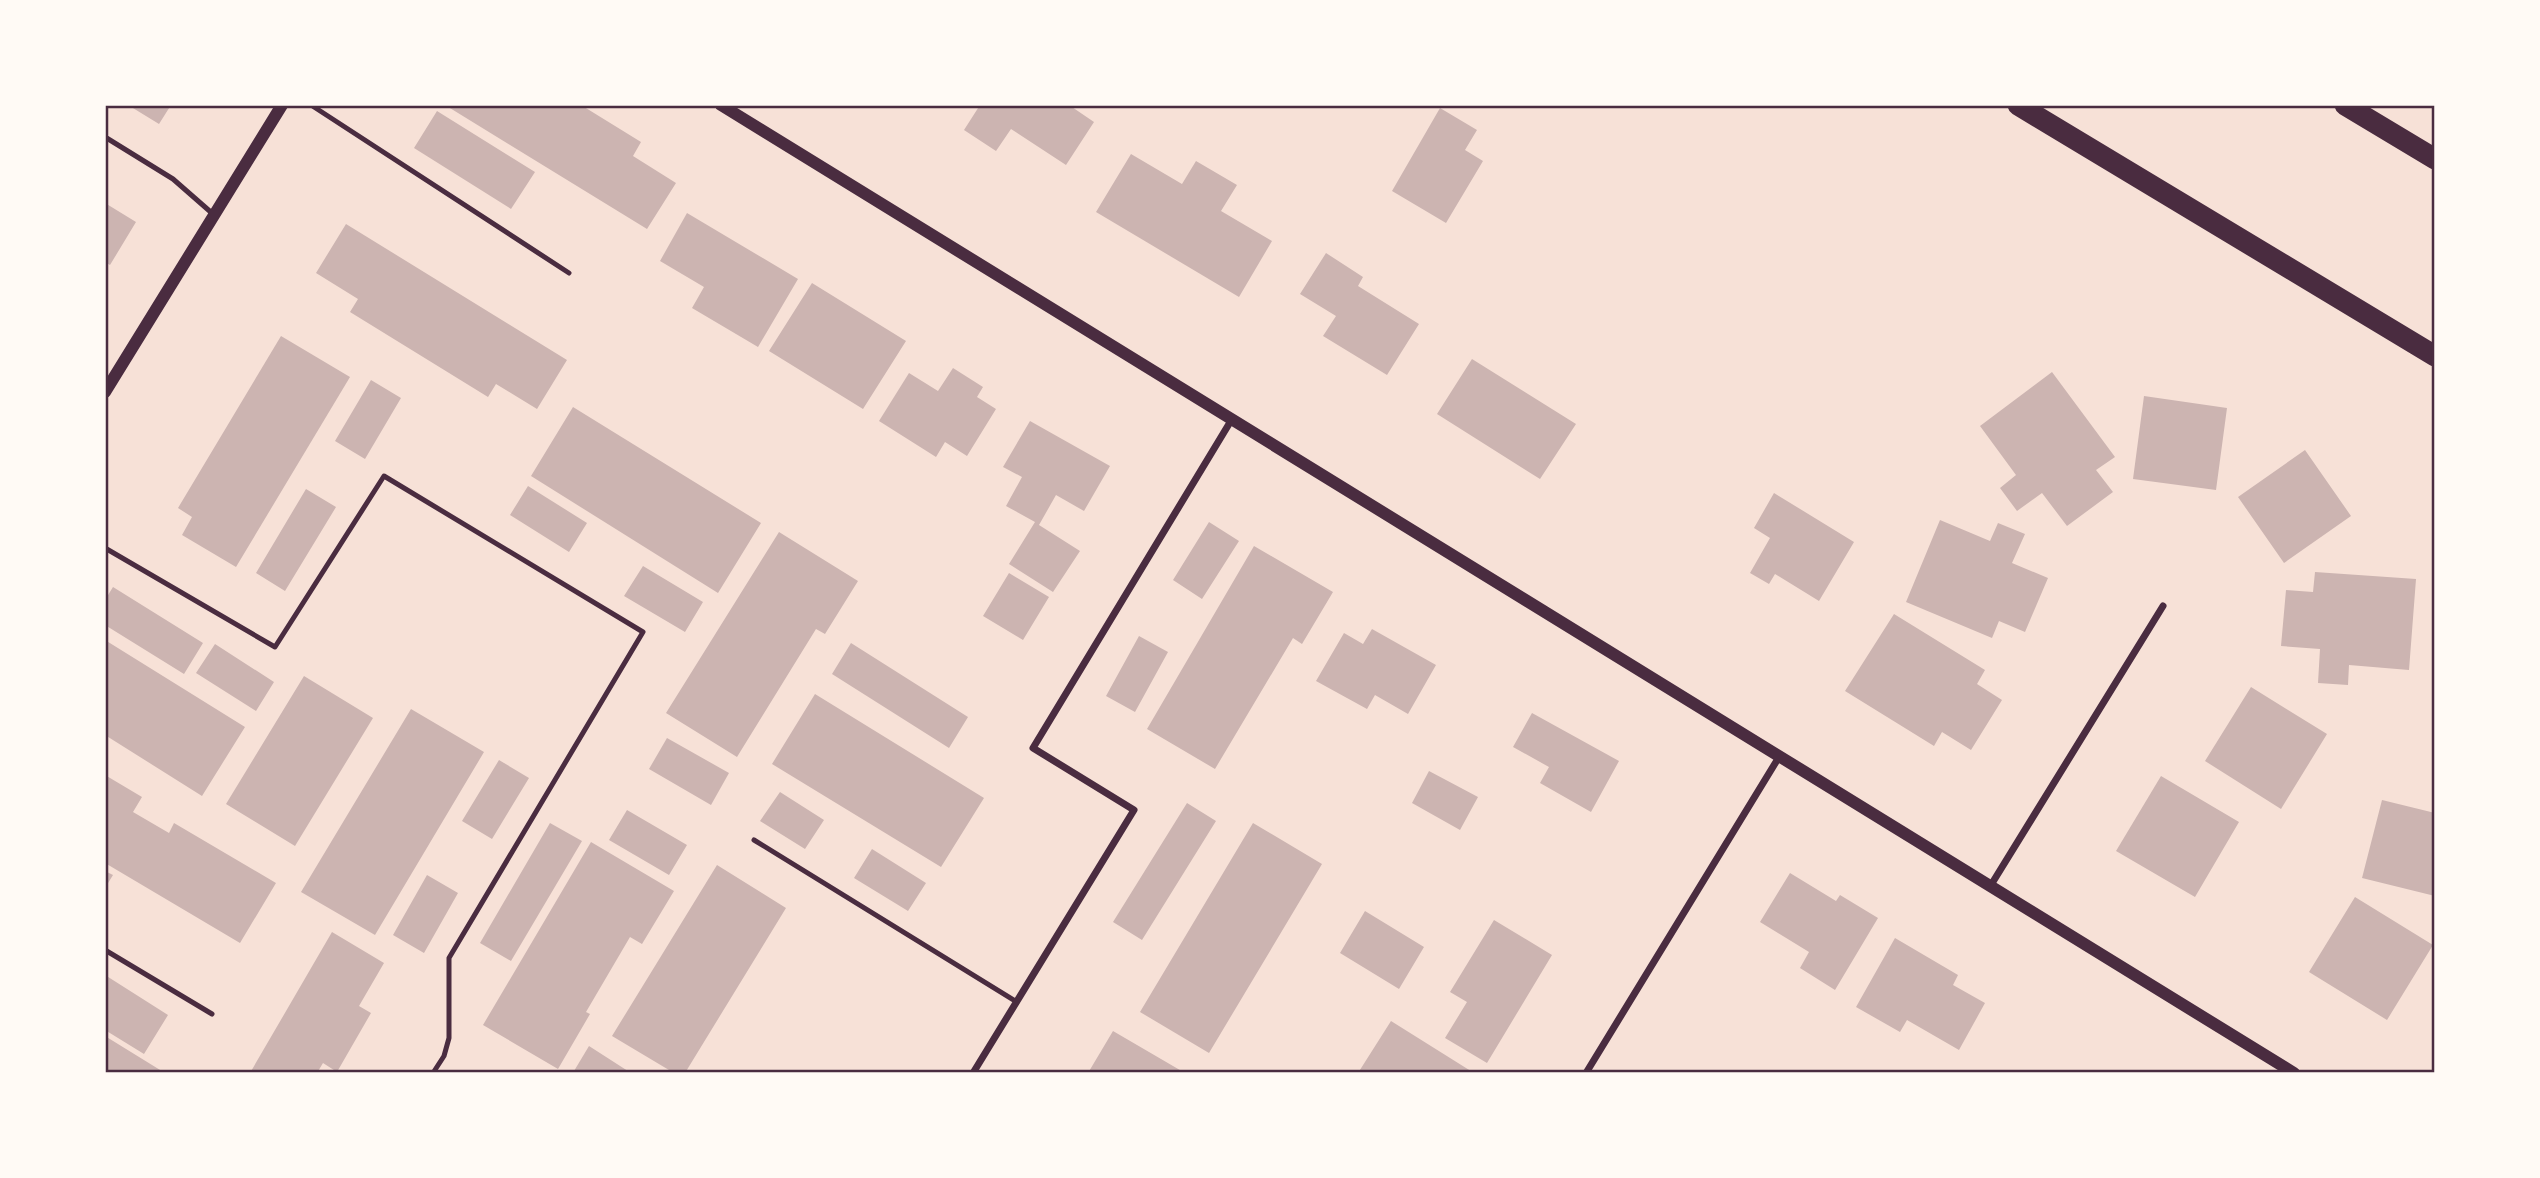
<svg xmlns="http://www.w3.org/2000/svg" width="2540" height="1178" font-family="'Exo 2',sans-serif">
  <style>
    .building { fill: #ccb4b1 }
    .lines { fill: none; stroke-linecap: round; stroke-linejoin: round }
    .service { stroke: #4a2c40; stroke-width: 5 }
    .minor { stroke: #4a2c40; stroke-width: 7 }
    .tertiary { stroke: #4a2c40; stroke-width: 12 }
    .motorway { stroke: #4a2c40; stroke-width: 21 }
    .neatline { fill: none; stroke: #4a2c40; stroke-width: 2.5 }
  </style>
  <rect width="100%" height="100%" fill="#f7e1d7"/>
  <path class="building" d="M128,105H171L159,124Z
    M445,105H581L641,142L633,156L676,183L647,229Z
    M980,105H1069L1094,122L1066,165L1011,129L996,151L964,130Z
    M1440,108L1477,130L1465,150L1483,161L1446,223L1392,191Z
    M437,111L535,172L511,209L414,148Z
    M1131,154L1182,184L1196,161L1237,185L1221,211L1272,241L1239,297L1096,212Z
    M105,203L136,222L110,265L105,262Z
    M687,213L798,279L758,347L692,308L704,287L660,261Z
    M346,224L567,360L537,409L496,384L488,397L350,312L358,299L316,273Z
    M1326,253L1363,277L1358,286L1419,324L1387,375L1323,336L1336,316L1300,294Z
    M812,283L906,341L863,409L769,351Z
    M281,336L350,377L236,567L182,535L192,517L178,508Z
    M1472,359L1576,424L1540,479L1437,414Z
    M953,368L983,387L977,397L996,409L967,456L945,442L936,457L879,421L909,373L938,391Z
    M2052,372L2115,457L2096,470L2113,492L2067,526L2042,493L2017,511L2000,488L2016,475L1980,426Z
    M371,380L401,398L365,459L335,441Z
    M2144,396L2227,408L2216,490L2133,479Z
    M573,407L761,523L718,593L531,476Z
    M1030,421L1110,466L1084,511L1056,495L1039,525L1080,551L1053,592L1009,564L1035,522L1006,506L1022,477L1003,467Z
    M2305,450L2351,516L2284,563L2238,497Z
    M528,486L587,523L569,552L510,515Z
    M306,489L336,507L285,591L256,573Z
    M1774,493L1854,542L1819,601L1775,574L1769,584L1750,573L1770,538L1754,528Z
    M1940,520L1990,541L1998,523L2025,534L2012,563L2048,578L2025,632L1999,621L1992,638L1906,602Z
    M1209,522L1239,541L1202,599L1173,580Z
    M779,532L858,581L825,634L816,629L737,757L666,713Z
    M1254,546L1333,592L1302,644L1293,638L1215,769L1147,729Z
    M643,566L703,602L685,632L624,596Z
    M2315,572L2416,579L2409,670L2349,665L2348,685L2318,683L2320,649L2281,646L2286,590L2313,592Z
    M1009,573L1049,597L1023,640L983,616Z
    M113,587L203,643L184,674L105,625V600Z
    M1894,614L1985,670L1977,684L2002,700L1971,750L1942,732L1934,746L1845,691Z
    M1372,629L1436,665L1408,714L1375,695L1367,709L1316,681L1344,633L1363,644Z
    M1139,636L1168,652L1135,712L1106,696Z
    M105,640L245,727L202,796L105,735Z
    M851,643L968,717L949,748L832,674Z
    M215,644L274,682L256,711L196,673Z
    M304,676L373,718L295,846L226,804Z
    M2251,687L2327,734L2281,809L2205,761Z
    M815,694L984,798L941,867L772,764Z
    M411,709L484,752L375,935L301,892Z
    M1532,713L1619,761L1591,812L1540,783L1549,767L1513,747Z
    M667,738L729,773L711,805L649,769Z
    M499,760L529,778L492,839L462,821Z
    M1429,771L1478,797L1460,830L1412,803Z
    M105,775L142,797L133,812L169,833L174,823L276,883L240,943L105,863Z
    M2161,776L2239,822L2195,897L2116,851Z
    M780,792L824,820L805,849L760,821Z
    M2382,800L2435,813V896L2362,878Z
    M1187,803L1216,821L1142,940L1113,922Z
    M627,810L687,845L669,875L609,840Z
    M550,823L582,841L511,961L480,943Z
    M1253,823L1322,864L1209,1053L1140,1012Z
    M591,842L674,891L642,944L630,937L586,1012L590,1014L558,1069L483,1025Z
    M872,849L926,883L908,911L854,878Z
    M717,865L786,908L685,1073H674L612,1036Z
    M105,871L113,875L105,888Z
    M1790,873L1836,901L1840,895L1878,918L1835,990L1800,968L1809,952L1760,922Z
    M427,875L458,893L424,953L393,935Z
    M2355,897L2433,945L2387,1020L2309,972Z
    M1365,911L1424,947L1399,989L1340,953Z
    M1494,920L1552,955L1487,1063L1445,1038L1467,1002L1450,992Z
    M332,932L384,963L359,1006L371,1013L337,1072L323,1063L317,1073H250Z
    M1895,938L1958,975L1953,985L1985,1003L1959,1050L1907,1020L1900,1032L1856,1007Z
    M105,975L168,1015L144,1054L105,1030Z
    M1391,1021L1474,1073H1358Z
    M1113,1031L1185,1073H1088Z
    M105,1036L165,1073H105Z
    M589,1046L631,1073H577L574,1071Z"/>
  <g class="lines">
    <path class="service" d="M311,105L569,273
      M105,137L173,179L213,214
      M105,548L275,647L384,476L643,632L449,958V1038L444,1056L433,1073
      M754,840L1017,1002
      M105,950L212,1014"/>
    <path class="minor" d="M1991,885L2163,606
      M973,1073L1134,810L1033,748L1232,419
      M1586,1073L1779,757"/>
    <path class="tertiary" d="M721,105L2294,1073
      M105,392L282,105"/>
    <path class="motorway" d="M2018,105L2435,356
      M2345,105L2435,159"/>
  </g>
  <rect width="2540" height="1178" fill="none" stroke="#fffaf5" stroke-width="214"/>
  <rect x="107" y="107" width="2326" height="964" class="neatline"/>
</svg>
